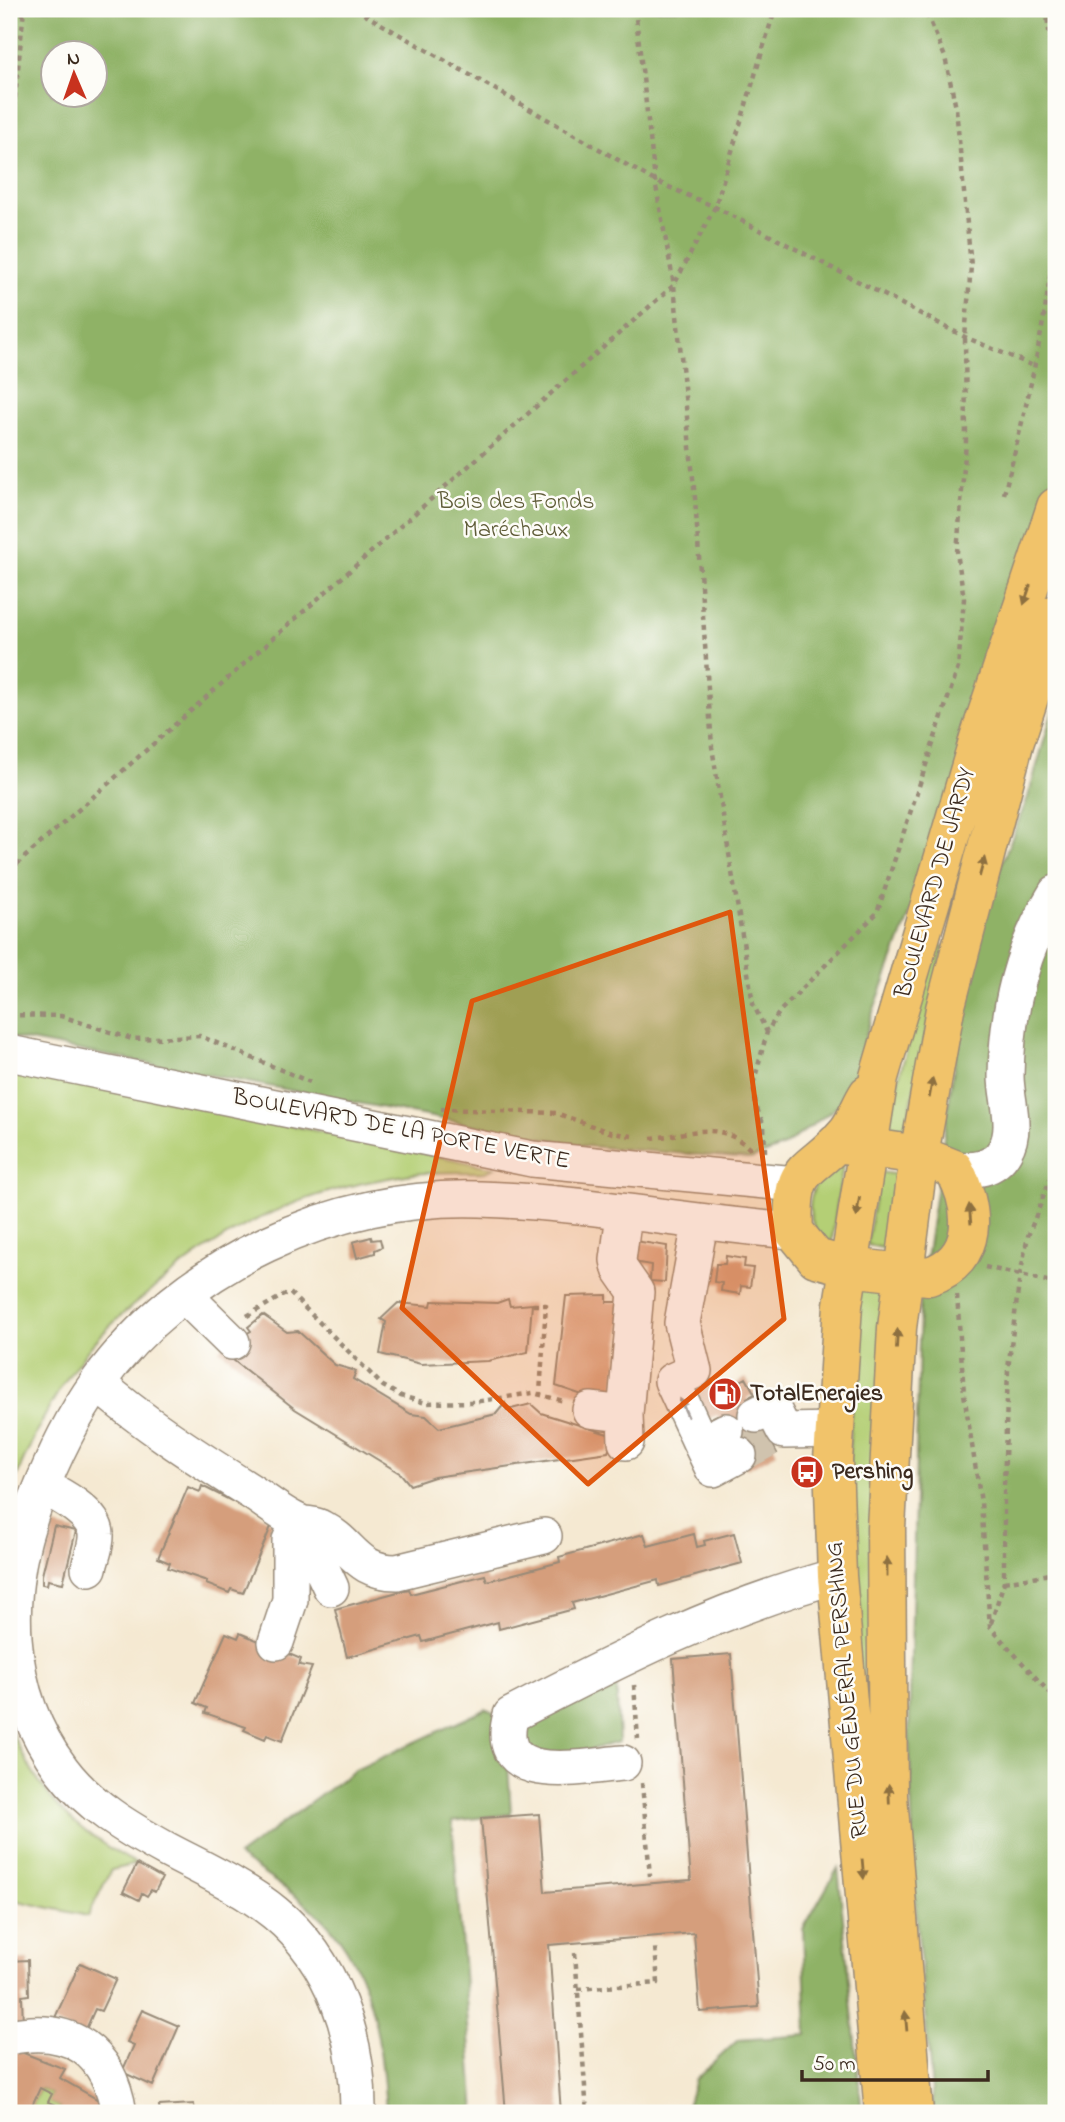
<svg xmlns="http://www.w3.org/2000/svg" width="1065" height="2122" font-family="'Indie Flower',sans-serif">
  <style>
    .green { fill: #b4cf75; stroke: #787c4a; stroke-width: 2 }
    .forest { fill: #8fb266; stroke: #656e42; stroke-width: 2; fill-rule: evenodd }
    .building { fill: #d59e7c }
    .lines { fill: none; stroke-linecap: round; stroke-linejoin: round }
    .minor-tunnel { stroke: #d0c3ae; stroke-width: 35; stroke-dasharray: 35 18; stroke-linecap: butt }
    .minor-casing { stroke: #988a78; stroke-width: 38 }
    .major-casing { stroke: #988a78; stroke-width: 41 }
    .path { stroke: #988a78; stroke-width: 4.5; stroke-dasharray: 5 5; stroke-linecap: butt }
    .minor { stroke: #fff; stroke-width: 35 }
    .major { stroke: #f1c36a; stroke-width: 38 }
    .oneway { fill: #8d6f40 }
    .oneway2 { fill: #a79f9a }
    .marked { fill: #df570d; fill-opacity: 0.2; stroke: #df570d; stroke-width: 5; stroke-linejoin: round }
    .labels { text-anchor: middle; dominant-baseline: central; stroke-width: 5; stroke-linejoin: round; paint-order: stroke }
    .park-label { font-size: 24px; fill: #5f5c38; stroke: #fdfcf7 }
    .street-label { font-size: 24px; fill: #3b2a1e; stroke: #fdfcf7 }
    .poi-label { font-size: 24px; font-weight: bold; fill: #3b2a1e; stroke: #fdfcf7; text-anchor: start }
  </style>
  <rect width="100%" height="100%" fill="#fdfcf7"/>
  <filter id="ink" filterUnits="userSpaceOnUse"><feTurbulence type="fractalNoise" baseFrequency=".0143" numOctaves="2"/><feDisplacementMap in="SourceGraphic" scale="14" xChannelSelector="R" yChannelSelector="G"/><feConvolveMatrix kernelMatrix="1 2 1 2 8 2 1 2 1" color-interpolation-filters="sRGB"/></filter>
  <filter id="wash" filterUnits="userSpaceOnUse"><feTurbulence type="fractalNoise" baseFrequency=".00686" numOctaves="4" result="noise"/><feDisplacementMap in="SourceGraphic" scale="28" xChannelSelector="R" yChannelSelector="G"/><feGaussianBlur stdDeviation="1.57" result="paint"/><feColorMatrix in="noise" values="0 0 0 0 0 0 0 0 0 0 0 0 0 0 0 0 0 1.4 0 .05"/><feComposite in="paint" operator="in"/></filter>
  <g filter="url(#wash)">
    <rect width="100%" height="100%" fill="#f5e9d2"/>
    <path class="green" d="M936,945L944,946L905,1134L884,1131Z
      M9,1067L495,1168L485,1172C459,1173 432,1171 406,1175C303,1191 233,1222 153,1289C128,1309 104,1329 84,1355C51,1396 29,1446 9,1495Z
      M843,1165L831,1247C802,1222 805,1195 827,1167Z
      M879,1172L900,1175L888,1249L867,1245Z
      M855,1288L888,1293L901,2113L846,1551Z
      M9,1727C42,1797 68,1827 137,1864L111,1870L88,1916L9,1899Z
      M40,2088L52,2094L49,2102L60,2107L57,2113H9V2107L15,2110L17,2106L29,2111Z"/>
    <path class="forest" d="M9,9H1056V479L956,792L870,1020L849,1098L784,1146L751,1159L585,1146L9,1037ZM52,52H94V94H52Z
      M1056,699V2113H934L915,1899L909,1734L920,1302L973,936L1028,797Z
      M616,1674L619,1742L548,1761L508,1764L511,1814L452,1821L475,2113H386C382,2042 372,1959 313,1910C290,1890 263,1874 238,1856L355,1770L486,1709L517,1726Z
      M838,1868L862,2113H685L695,2080L738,2040L807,2035L803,1929Z"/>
    <g id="blocks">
      <path class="building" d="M371,1237L372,1240L380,1239L382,1247L375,1250V1253L357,1258L353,1242Z
        M635,1241L667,1246L665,1282L650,1281L651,1265L633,1262Z
        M726,1256L745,1259L744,1267L753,1268L750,1287L741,1286L740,1294L721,1291L722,1283L714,1282L716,1264H725Z
        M607,1295V1302H623L614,1396L591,1398L556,1386L566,1296Z
        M508,1299L510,1306L532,1304L528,1352L488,1361L421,1364L380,1354L386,1322L381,1319L398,1303L431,1306L432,1301L497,1303Z
        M263,1315L287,1332L298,1331L335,1365L356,1371L353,1379L411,1414L426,1416L439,1428L496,1414L505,1403L507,1410L531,1404L541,1413L614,1436L608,1452L434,1477L410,1485L401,1474L295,1409L219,1349L251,1331L248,1327Z
        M746,1378L755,1394L747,1398L777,1453L747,1469L717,1415L709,1419L692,1390L712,1380L719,1393Z
        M202,1486L273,1522L243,1593L231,1589L229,1593L206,1584L207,1581L168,1568L170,1563L158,1558L188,1487L200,1492Z
        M54,1526L76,1531L63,1583L48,1580L47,1585L42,1584V1575Z
        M734,1533L742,1563L659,1586L658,1580L572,1603L574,1609L499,1629L498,1622L423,1642L421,1636L347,1657L335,1609L409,1589L411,1594L485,1575L487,1581L560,1562L559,1557L644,1534L648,1546L694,1534L697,1547L705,1545L704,1541Z
        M226,1633L238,1638L240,1633L301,1659L299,1665L312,1667L282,1741L267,1735L265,1739L244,1730L246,1727L205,1713L207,1708L195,1703Z
        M731,1654L759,2007L700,2012L694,1933L549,1945L561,2113H506L481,1818L539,1814L545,1892L691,1880L673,1659Z
        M137,1864L162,1878L155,1892L151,1890L147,1896L142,1893L139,1900L123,1892Z
        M28,1960L29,1995L22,1996L23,2025L9,2026V1961Z
        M80,1963L116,1979L101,2011L95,2009L83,2036L53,2022Z
        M142,2010L179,2026L153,2086L122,2072L134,2045L127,2042Z
        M13,2049L65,2069L60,2078L107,2105L103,2113H57L60,2107L48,2102L52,2094L40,2088L29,2112L17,2106L15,2111L9,2107L11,2086L9,2085V2058Z
        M194,2104L195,2113H160L159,2106Z"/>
    </g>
  </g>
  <g filter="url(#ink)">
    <use href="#blocks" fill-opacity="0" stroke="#988a78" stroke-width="2"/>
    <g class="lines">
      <path class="minor-tunnel" d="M739,1455L769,1439"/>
      <defs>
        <path id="minor" d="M9,1053L532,1159L796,1184
          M954,1169C974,1171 994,1170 1005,1150C1018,1128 1006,1099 1006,1076C1007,1009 1021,949 1056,893
          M624,1214L618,1260L620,1269L636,1292L625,1414L626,1442
          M700,1223L682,1323L694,1371L672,1381L701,1444L726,1431
          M184,1295L232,1342
          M97,1383C144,1424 198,1458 250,1491C266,1501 283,1516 301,1523C307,1525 315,1524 321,1528C353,1544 355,1572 397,1572L544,1536
          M590,1410L625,1414
          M756,1415L772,1407L784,1431L835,1430
          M701,1444L713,1469L739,1455
          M42,1486C58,1494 95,1513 96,1534C97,1545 91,1558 89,1568
          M276,1642L290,1600V1540L300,1523L331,1588
          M623,1763C582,1766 490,1788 511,1715C615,1661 723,1606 837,1576
          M9,2037C71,2024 109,2051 119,2113
          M358,2113C359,2039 334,1961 275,1913C243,1887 203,1869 167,1850C129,1829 89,1806 62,1770C3,1692 2,1589 36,1501C52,1460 71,1419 97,1383C183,1264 334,1194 480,1199C585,1202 689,1223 794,1231"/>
        <path id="major" d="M836,1143L919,1155L954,1169C975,1207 980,1260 929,1276L849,1267L816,1258L794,1231C790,1160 809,1177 847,1132C856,1121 860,1106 868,1094
          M884,2113L837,1576L833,1460L843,1305L879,1077L979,738L1056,507
          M914,2113L888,1796L886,1528L897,1328L919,1155L945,1009L1014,744L1056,614"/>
      </defs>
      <use href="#minor" class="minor-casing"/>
      <use href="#major" class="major-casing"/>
      <path class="path" d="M355,9L655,181L715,207L965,337L1036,367
        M635,9L655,181L674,285L695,498L712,747L753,1004L767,1032
        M1046,9L1056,82
        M9,158L24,9
        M1004,494C1028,401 1050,310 1056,214
        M9,871L674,285L715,207L775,9
        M9,1015L61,1016L132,1039L200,1036L310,1082
        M441,1109L556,1113L612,1133L632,1136
        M651,1138C690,1135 718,1118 751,1150
        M765,1152L764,1126L756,1106L753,1085L767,1032L780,1011L877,913L958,668L964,599L957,552L966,442L965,337L971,266L956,108L945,57L925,9
        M985,1267L1056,1283
        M957,1295L964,1394L981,1502L990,1627L1056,1700
        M533,1305H546L540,1393
        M247,1316L289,1292L383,1386L401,1396L426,1403L474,1402L533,1393L564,1401
        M1004,1582L1056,1573
        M991,1623L1004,1582V1487L1008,1369L1020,1275L1028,1236L1056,1164
        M634,1685L638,1739
        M642,1783L650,1876
        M575,1953L587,2113
        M578,1989L658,1983L655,1947"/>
      <use href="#minor" class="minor"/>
      <use href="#major" class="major"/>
    </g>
    <defs><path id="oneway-solid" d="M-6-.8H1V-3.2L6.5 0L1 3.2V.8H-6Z" transform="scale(1.75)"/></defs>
    <g class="oneway">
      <use href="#oneway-solid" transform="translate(1027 595) rotate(109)"/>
      <use href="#oneway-solid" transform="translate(982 867) rotate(-75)"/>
      <use href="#oneway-solid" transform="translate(931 1088) rotate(-80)"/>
      <use href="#oneway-solid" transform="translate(858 1207) rotate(99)"/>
      <use href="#oneway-solid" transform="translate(970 1214) rotate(-95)"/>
      <use href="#oneway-solid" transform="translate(897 1339) rotate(-87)"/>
      <use href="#oneway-solid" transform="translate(887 1567) rotate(-90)"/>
      <use href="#oneway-solid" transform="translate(889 1794) rotate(-92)"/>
      <use href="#oneway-solid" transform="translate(863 1869) rotate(85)"/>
      <use href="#oneway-solid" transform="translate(906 2021) rotate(-95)"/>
    </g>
    <use class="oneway2" href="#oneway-solid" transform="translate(684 1408) rotate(-114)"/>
  </g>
  <path class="marked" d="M730,912L784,1319L588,1484L402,1308L472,1001Z"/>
  <defs>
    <symbol id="fuel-disc" viewBox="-11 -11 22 22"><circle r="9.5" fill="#c8321e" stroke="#fdfcf7"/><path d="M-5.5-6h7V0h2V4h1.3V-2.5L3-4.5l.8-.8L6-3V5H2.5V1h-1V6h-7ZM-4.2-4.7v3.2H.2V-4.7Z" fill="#fff"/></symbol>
    <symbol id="bus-disc" viewBox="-11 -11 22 22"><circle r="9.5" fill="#c8321e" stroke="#fdfcf7"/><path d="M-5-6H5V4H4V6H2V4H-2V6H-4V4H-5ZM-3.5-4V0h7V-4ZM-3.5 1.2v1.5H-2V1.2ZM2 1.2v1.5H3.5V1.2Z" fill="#fff"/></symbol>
  </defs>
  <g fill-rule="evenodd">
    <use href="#fuel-disc" x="706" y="1375" width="38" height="38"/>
    <use href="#bus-disc" x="788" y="1453" width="38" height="38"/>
  </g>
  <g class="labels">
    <g class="park-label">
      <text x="516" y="502">Bois des Fonds<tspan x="516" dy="28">Maréchaux</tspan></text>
    </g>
    <g class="street-label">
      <text transform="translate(936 883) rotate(-74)">BOULEVARD DE JARDY</text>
      <text transform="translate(401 1130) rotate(11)">BOULEVARD DE LA PORTE VERTE</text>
      <text transform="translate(848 1690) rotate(-95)">RUE DU GÉNÉRAL PERSHING</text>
    </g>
    <g class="poi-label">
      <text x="750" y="1394">TotalEnergies</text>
      <text x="832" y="1472">Pershing</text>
    </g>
  </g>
  <rect width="1065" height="2122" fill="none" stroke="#fdfcf7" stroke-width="35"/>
  <g transform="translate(74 74) rotate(358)"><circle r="33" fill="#fdfcf7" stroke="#afa8a0" stroke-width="2"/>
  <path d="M0-5L12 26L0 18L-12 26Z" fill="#c8321e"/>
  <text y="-10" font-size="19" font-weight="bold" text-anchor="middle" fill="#3b2a1e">N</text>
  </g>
  <path d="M802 2070v10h186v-10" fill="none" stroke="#3b2a1e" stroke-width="3.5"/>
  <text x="813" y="2070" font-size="21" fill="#3b2a1e" stroke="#fdfcf7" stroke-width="5" paint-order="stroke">50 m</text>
</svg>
